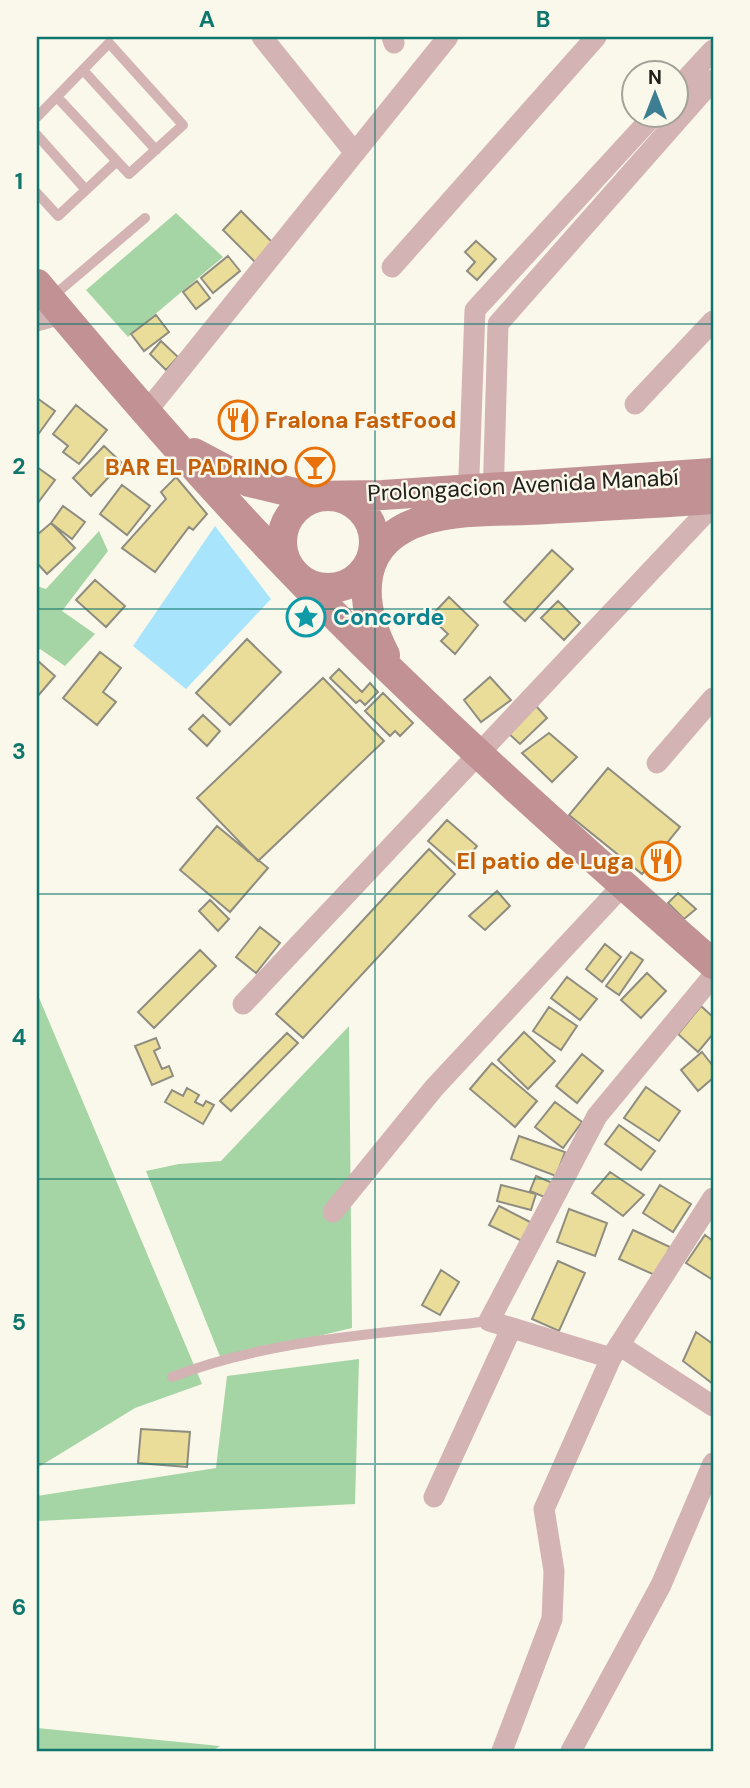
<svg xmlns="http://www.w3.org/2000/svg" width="750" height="1788" font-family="'DM Sans',sans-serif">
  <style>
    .green { fill: #a5d5a4 }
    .water { fill: #a8e5fc }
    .building { fill: #eadc99; stroke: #8f8d80; stroke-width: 2 }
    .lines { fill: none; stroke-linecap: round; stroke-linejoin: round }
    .lane { stroke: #d4b3b5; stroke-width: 10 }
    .street { stroke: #d4b3b5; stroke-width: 21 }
    .secondary { stroke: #c19194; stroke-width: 30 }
    .grid { fill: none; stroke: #0f766e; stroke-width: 2; stroke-opacity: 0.55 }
    .labels { text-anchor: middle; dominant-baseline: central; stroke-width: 5; stroke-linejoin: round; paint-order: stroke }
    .food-label { font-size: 23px; font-weight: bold; fill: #c56008; stroke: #faf8ea; text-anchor: end }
    .street-label { font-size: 23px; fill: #21201c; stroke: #faf8ea }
    .culture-label { font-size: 23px; font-weight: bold; fill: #0d838f; stroke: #faf8ea; text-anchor: start }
    .neatline { fill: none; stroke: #0f766e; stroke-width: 2.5 }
    .grid-label { font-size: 23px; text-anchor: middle; font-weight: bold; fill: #0f766e }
  </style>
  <rect width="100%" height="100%" fill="#faf8ea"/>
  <path class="green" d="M176,213L223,257L128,337L86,290Z
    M99,531L108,551L62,611L95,634L65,666L40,649L37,652V586L46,589Z
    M37,993L202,1384L135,1408L37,1468Z
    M349,1026L352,1328L221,1359L146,1171L179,1164L221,1161Z
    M359,1359L355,1504L40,1521L37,1518V1496L216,1468L227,1376Z
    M37,1728L220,1746L212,1751H37Z"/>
  <path class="water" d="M215,526L271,599L186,689L133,646Z"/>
  <path class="building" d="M241,211L274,244L256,263L223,230Z
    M476,241L496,259L477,280L467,271L475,262L465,252Z
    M228,256L240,271L213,293L201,278Z
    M197,281L210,298L196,309L183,292Z
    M156,315L169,332L144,351L131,334Z
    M161,341L178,357L166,370L150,354Z
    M37,398L55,411L37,436Z
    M76,405L107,430L79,464L63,452L68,446L53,434Z
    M104,446L122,463L91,496L73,478Z
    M37,467L55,480L37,504Z
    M176,477L207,514L193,530L189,527L155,572L122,548L166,499L161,492Z
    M122,485L150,506L127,535L100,514Z
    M63,506L85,522L72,539L51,523Z
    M51,523L75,548L47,574L37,563V535Z
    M552,550L573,569L525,621L504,602Z
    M95,580L125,606L106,627L76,600Z
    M449,597L478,625L455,654L441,641L448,634L430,617Z
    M558,601L580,623L564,640L541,618Z
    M247,639L281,672L230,725L196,693Z
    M100,652L121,668L103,692L116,702L97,725L63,698Z
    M37,660L55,676L37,697Z
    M339,669L362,692L370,683L378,692L365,705L360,700L356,703L330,678Z
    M490,677L511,700L481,722L464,700Z
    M323,678L384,741L258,861L197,798Z
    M383,693L413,723L400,736L395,731L390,736L365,711Z
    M536,706L547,718L520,744L508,733Z
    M203,715L220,731L207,746L189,729Z
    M549,733L577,757L552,782L522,753Z
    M608,768L680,827L642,874L569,815Z
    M447,820L477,846L459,868L428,841Z
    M217,826L268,868L230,912L180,870Z
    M429,849L455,874L303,1038L276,1014Z
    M497,891L510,906L485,930L469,916Z
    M678,893L696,909L684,919L668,903Z
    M210,900L229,919L218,931L199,911Z
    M260,927L280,943L256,973L236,957Z
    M605,944L621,957L602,982L586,969Z
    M200,950L216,966L154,1028L138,1012Z
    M631,952L643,960L619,995L606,986Z
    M647,973L666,991L641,1018L621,1000Z
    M567,977L597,999L580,1020L551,998Z
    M701,1006L713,1017V1034L698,1052L678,1034Z
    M549,1007L577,1026L561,1050L533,1031Z
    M524,1032L555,1061L528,1089L498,1060Z
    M287,1033L298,1043L231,1111L220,1101Z
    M156,1038L160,1048L154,1051L162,1069L169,1066L173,1076L152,1085L135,1046Z
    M702,1052L713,1066V1078L698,1091L681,1070Z
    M582,1054L603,1071L577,1103L556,1086Z
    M492,1063L537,1101L515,1127L470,1089Z
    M646,1087L680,1111L659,1141L624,1118Z
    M187,1088L199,1095L195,1102L203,1106L206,1101L214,1105L203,1124L165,1102L172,1090L183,1096Z
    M555,1102L582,1122L563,1148L535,1127Z
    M619,1125L655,1151L641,1170L605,1144Z
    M519,1136L565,1152L556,1176L511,1159Z
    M610,1172L644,1195L623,1216L592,1193Z
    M536,1176L555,1184L549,1199L530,1191Z
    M501,1185L536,1194L531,1210L497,1201Z
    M660,1185L691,1204L673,1232L643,1213Z
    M499,1206L532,1223L522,1241L489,1225Z
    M569,1209L607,1223L595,1256L557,1242Z
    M633,1230L670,1247L657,1276L619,1259Z
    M705,1235L713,1241V1280L686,1263Z
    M558,1261L585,1273L559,1331L532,1319Z
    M441,1270L459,1282L440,1315L422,1305Z
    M696,1332L713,1344V1384L683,1361Z
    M141,1429L190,1432L187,1467L138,1463Z"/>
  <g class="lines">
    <path class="lane" d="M83,70L156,150
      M37,117L109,43L183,125L129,174L57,97
      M37,135L86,190
      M37,193L58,216L117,161
      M52,297L145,218
      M172,1377C271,1338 385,1334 489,1321"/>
    <path class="street" d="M262,37L355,153
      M392,37L394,43
      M676,90L713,50
      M392,267L596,37
      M37,321L62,314
      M635,404L713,321
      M147,411L448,37
      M493,500L498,324L713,80
      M468,502L475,310L653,116
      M657,763L713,698
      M243,1004L713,505
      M333,1212L434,1088L623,885
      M619,1345L713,1406
      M611,1358L489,1321L597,1116L713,976
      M434,1497L511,1329
      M502,1751L552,1619L554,1571L544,1509L611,1358L713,1198
      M571,1751L661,1585L713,1463"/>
    <path class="secondary" d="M37,284C109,370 183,457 261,539C403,690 558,828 713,964
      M194,453L249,482L308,496L383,495L713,473
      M282 542a46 46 0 1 1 92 0a46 46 0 1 1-92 0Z
      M385,655C357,601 355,541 424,520C462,508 507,512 547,509C602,506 658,503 713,499"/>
  </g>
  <path class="grid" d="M375,37V1751M37,324H713M37,609H713M37,894H713M37,1179H713M37,1464H713"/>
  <defs>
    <symbol id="restaurant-ring" viewBox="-11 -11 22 22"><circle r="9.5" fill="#faf8ea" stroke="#e8710a" stroke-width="1.5"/><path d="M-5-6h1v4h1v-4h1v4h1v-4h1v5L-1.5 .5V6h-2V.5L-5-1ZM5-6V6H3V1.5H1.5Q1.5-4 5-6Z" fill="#e8710a"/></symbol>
    <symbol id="bar-ring" viewBox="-11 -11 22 22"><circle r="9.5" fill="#faf8ea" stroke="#e8710a" stroke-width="1.5"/><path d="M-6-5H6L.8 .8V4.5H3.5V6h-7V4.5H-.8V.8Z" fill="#e8710a"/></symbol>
    <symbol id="sight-ring" viewBox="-11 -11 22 22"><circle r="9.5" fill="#faf8ea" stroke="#0f9aa8" stroke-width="1.5"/><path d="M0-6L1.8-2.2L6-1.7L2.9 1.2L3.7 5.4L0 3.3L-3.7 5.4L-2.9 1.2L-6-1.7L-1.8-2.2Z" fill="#0f9aa8"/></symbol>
  </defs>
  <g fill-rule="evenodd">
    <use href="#restaurant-ring" x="216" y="398" width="44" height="44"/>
    <use href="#bar-ring" x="293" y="445" width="44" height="44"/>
    <use href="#sight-ring" x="284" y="595" width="44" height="44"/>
    <use href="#restaurant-ring" x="639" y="839" width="44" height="44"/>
  </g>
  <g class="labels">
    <g class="food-label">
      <text x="265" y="420" text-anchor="start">Fralona FastFood</text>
      <text x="288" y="467">BAR EL PADRINO</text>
      <text x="634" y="861">El patio de Luga</text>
    </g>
    <g class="street-label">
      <text transform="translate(523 485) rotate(-3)">Prolongacion Avenida Manabí</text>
    </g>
    <g class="culture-label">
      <text x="333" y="617">Concorde</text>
    </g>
  </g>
  <rect width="750" height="1788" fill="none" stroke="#faf8ea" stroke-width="77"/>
  <g transform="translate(655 94)"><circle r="33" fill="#faf8ea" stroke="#a3a298" stroke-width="2"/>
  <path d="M0-5L12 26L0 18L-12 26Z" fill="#3e7e92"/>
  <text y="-10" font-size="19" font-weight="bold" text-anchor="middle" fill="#21201c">N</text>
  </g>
  <rect x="38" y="38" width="674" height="1712" class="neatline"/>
  <g class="grid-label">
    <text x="207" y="27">A</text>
    <text x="543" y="27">B</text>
    <text x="19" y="189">1</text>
    <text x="19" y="474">2</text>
    <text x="19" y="759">3</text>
    <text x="19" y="1045">4</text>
    <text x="19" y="1330">5</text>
    <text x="19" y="1615">6</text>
  </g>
</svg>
